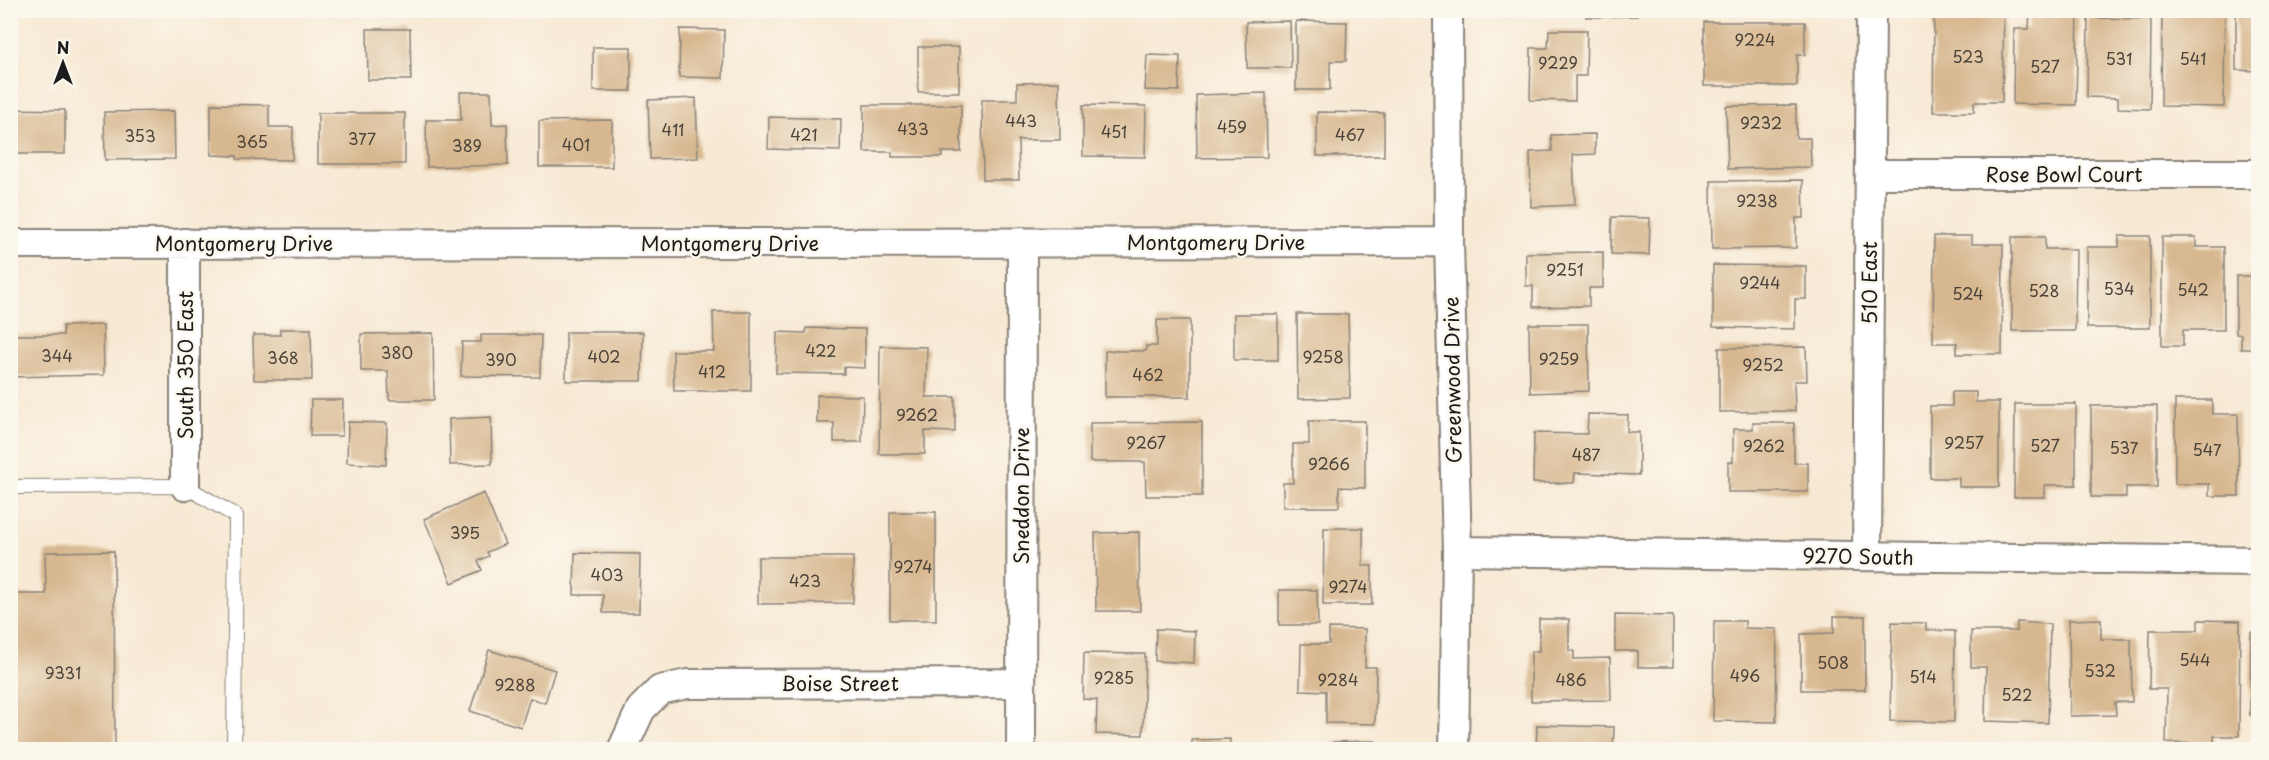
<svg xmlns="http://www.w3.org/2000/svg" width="2269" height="760" font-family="'Playpen Sans',sans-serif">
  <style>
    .building { fill: #d7b78f }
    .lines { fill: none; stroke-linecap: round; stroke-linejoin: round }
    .service-casing { stroke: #8a8278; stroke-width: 16 }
    .minor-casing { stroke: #8a8278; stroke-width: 32 }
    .service { stroke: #fff; stroke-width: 14 }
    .minor { stroke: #fff; stroke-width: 28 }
    .labels { text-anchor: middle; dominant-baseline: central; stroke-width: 5; stroke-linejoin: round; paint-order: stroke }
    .number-label { font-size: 16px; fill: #4b4339 }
    .street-label { font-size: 20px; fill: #1c1c1c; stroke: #fbf7ec }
  </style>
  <rect width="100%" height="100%" fill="#fbf7ec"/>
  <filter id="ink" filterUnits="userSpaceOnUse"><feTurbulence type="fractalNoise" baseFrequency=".0167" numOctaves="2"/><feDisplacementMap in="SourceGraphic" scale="12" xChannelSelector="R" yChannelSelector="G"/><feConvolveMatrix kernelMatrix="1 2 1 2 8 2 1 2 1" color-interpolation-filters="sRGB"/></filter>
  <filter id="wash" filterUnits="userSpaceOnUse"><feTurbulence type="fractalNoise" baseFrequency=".008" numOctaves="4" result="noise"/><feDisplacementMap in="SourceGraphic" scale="24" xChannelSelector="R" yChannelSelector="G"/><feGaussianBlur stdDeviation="1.35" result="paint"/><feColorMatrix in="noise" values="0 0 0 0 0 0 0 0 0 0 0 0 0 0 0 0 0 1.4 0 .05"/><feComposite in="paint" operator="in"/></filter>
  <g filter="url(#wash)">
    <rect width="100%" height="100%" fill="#f7e9d4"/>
    <g id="blocks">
      <path class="building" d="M1586,10H1636L1637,16L1586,17Z
        M1934,10H2004L2002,102H1974V112H1933Z
        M2030,10H2078L2076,105L2013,104L2014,29H2029Z
        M2162,10H2225L2224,107L2161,106Z
        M2236,10H2258V71L2236,70Z
        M2088,18L2151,19L2150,109L2118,108V98L2087,97Z
        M1290,21L1291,68H1247L1246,22Z
        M1296,21L1347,22L1346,61H1330V90H1296Z
        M1704,22H1805V55H1797V86H1704Z
        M367,29H410L411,80H368Z
        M680,29L724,30L723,78L679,77Z
        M1549,30H1587L1586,76H1575V101L1530,100L1531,48H1548Z
        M593,47H631V91H593Z
        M918,47H959V92H918Z
        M1147,55L1180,56L1179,91L1145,90Z
        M1059,82L1060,140H1018L1019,180H983L982,100H1017V83Z
        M460,92H491L492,125L507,124L508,165L427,167L426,120H461Z
        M1266,93L1267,157L1197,158L1196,95Z
        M696,98L698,158L650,159L648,100Z
        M211,104L269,105V127H293L292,160L237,159V156L211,155Z
        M864,105H961V152H942V157H892V152H864Z
        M1083,105L1146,106L1145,157L1083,156Z
        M1796,105V138H1810L1811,167L1728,169L1726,106Z
        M10,109L65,110V154H10Z
        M174,111L175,159L105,160L104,112Z
        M1317,112L1384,113V156H1317Z
        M318,113H405V164H318Z
        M769,117L841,119L840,151L768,149Z
        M612,120V167H539V121Z
        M1595,134V154L1573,155L1575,205L1531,207L1530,152L1552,151L1551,135Z
        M1803,180L1804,218H1796V248L1712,249L1711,181Z
        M1612,217L1650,218L1649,255L1611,254Z
        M1934,236H1972V244H2003L2002,354H1957V343H1933Z
        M2119,236H2150V328H2087V247H2119Z
        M2012,237H2045V249H2076L2075,331H2012Z
        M2162,237H2196V247H2224V330H2183V346H2162Z
        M1603,252V288H1589V306L1533,307V286H1526V253Z
        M1713,265L1806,266V299H1795V329L1713,327Z
        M2236,276H2258V349H2241V334H2236Z
        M713,312H751V391H674L673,351H714Z
        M1234,314H1278V360H1234Z
        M1297,314H1348L1350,398L1298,399Z
        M1157,320H1190V397H1105V351H1146V346H1157Z
        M1529,324H1588L1589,391L1530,393Z
        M103,325L104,375L10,377V335H63V326Z
        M806,328L865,329V368L844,367V374L776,373L777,332L806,333Z
        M280,329H311L312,380H254L253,335H280Z
        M566,332H643L642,381H566Z
        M433,333L434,400H389L388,371H361V334Z
        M481,335H541L540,377L461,376L462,342H481Z
        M880,346L927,347L926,397H955V432L925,431V454H879Z
        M1806,347L1807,381H1794L1795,411L1719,412V348Z
        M1952,392H1976V402H1999V487H1959V478H1930V406H1952Z
        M817,395L863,396L862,442H834V423H817Z
        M311,400H343L342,436H310Z
        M2175,400H2212V414H2238L2239,496H2209V484H2175Z
        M2256,402H2258V486H2256Z
        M2015,404H2076V485H2045V497H2014Z
        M2091,406H2157V487H2126V497H2091Z
        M1588,414L1628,415L1627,432H1639V475L1575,473L1574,483H1533L1534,433L1587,434Z
        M491,417L492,464L450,465L449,419Z
        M1309,421H1365V488L1339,487V507H1283V483H1293V444H1309Z
        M348,422L387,423L386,465L347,463Z
        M1202,422V496H1146L1145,462H1090V423Z
        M1753,423H1794V463H1808V492H1728V462H1733V429H1753Z
        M484,493L505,544L487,552L489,556L478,561L482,570L452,583L424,519Z
        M890,512H936V620H890Z
        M1324,528H1363V566H1372V605H1323Z
        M1139,532L1140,611H1096L1095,533Z
        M114,551L115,750H10V594H46L45,552Z
        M575,553L640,554L639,613H603V595H574Z
        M758,557H853V603L758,604Z
        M1279,590H1317L1318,625H1279Z
        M1615,615L1673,616V667H1638V651H1615Z
        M1834,616H1865V690H1801V634L1834,633Z
        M1539,619H1569V651H1574V659L1610,658L1611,700L1531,701V651H1539Z
        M2101,619V639H2131L2132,702H2115L2116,715L2070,716L2069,620Z
        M2198,620L2240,621L2239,736H2214V744L2166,743L2167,689H2149L2150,630H2198Z
        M1714,621H1745V628L1777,629L1776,722L1713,721Z
        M1892,622L1926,623V630L1955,631L1954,722L1890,721Z
        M2017,622L2050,624L2048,723L1985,721L1986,667H1971V631H2017Z
        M1329,628L1365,629V667H1376L1375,724L1326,723V691L1300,690L1301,644H1329Z
        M1156,629L1195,631L1194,663L1155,661Z
        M2251,632H2258V715H2250Z
        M489,650L555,670L545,703L530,698L521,727L470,711Z
        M1084,653L1145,654L1143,735L1096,734L1097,700L1083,699Z
        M1537,725L1614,727L1613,750H1536Z
        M1230,739V750H1192V740Z
        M1375,741V750H1333V742Z"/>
    </g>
  </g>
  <g filter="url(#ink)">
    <use href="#blocks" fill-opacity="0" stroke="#8a8278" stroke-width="1.5"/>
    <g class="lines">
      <defs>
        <path id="service" d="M10,487L185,486L236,516L234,750"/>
        <path id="minor" d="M1448,10L1449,242L1457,551L1454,750
          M1870,174H2258
          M10,244L1449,242
          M185,486V243
          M1457,551L2258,561
          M1867,556L1871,10
          M622,750L641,709L660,690L687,684L1021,683
          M1021,750L1022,242"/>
      </defs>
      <use href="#service" class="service-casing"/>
      <use href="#minor" class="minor-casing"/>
      <use href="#service" class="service"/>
      <use href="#minor" class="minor"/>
    </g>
  </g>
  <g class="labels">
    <g class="number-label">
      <text x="1755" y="39">9224</text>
      <text x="1968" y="56">523</text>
      <text x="2119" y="58">531</text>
      <text x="2193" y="58">541</text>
      <text x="1558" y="62">9229</text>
      <text x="2045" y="66">527</text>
      <text x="1021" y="120">443</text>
      <text x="1761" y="122">9232</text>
      <text x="1232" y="126">459</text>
      <text x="913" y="128">433</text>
      <text x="673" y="129">411</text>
      <text x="1114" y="131">451</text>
      <text x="804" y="134">421</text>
      <text x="1350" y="134">467</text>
      <text x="140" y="135">353</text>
      <text x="362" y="138">377</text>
      <text x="252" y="141">365</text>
      <text x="576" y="144">401</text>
      <text x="467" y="145">389</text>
      <text x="1757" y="200">9238</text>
      <text x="1565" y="269">9251</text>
      <text x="1760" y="282">9244</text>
      <text x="2119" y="288">534</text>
      <text x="2193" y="289">542</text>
      <text x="2044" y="290">528</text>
      <text x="1968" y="293">524</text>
      <text x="821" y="350">422</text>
      <text x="397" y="352">380</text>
      <text x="57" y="355">344</text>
      <text x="604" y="356">402</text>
      <text x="1323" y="356">9258</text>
      <text x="283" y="357">368</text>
      <text x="1559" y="358">9259</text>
      <text x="501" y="359">390</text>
      <text x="1763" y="364">9252</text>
      <text x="712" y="371">412</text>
      <text x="1148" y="374">462</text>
      <text x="917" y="414">9262</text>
      <text x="1146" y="442">9267</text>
      <text x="1964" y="442">9257</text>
      <text x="1764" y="445">9262</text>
      <text x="2045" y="445">527</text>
      <text x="2124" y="447">537</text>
      <text x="2207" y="449">547</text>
      <text x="1586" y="454">487</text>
      <text x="1329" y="463">9266</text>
      <text x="465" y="532">395</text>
      <text x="913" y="566">9274</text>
      <text x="607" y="574">403</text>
      <text x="805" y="580">423</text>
      <text x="1348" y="586">9274</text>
      <text x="2195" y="659">544</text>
      <text x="1833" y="662">508</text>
      <text x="2100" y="670">532</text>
      <text x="63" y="672">9331</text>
      <text x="1745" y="675">496</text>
      <text x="1923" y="676">514</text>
      <text x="1114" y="677">9285</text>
      <text x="1338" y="679">9284</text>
      <text x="1571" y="679">486</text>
      <text x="515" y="684">9288</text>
      <text x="2017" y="694">522</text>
    </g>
    <g class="street-label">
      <text x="2064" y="174">Rose Bowl Court</text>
      <text x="1216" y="242">Montgomery Drive</text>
      <text x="244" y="243">Montgomery Drive</text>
      <text x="730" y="243">Montgomery Drive</text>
      <text transform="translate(1869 283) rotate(-90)">510 East</text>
      <text transform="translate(185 365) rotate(-90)">South 350 East</text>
      <text transform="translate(1452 380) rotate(-91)">Greenwood Drive</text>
      <text transform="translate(1021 496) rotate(-90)">Sneddon Drive</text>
      <text transform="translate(1858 556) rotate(1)">9270 South</text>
      <text x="840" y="683">Boise Street</text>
    </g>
  </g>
  <rect width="2269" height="760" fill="none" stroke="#fbf7ec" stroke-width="36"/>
  <g transform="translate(63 63)" stroke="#fbf7ec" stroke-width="4.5" paint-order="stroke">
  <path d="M0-4.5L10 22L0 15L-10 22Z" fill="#1c1c1c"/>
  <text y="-9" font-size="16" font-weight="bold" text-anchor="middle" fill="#1c1c1c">N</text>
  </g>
</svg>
